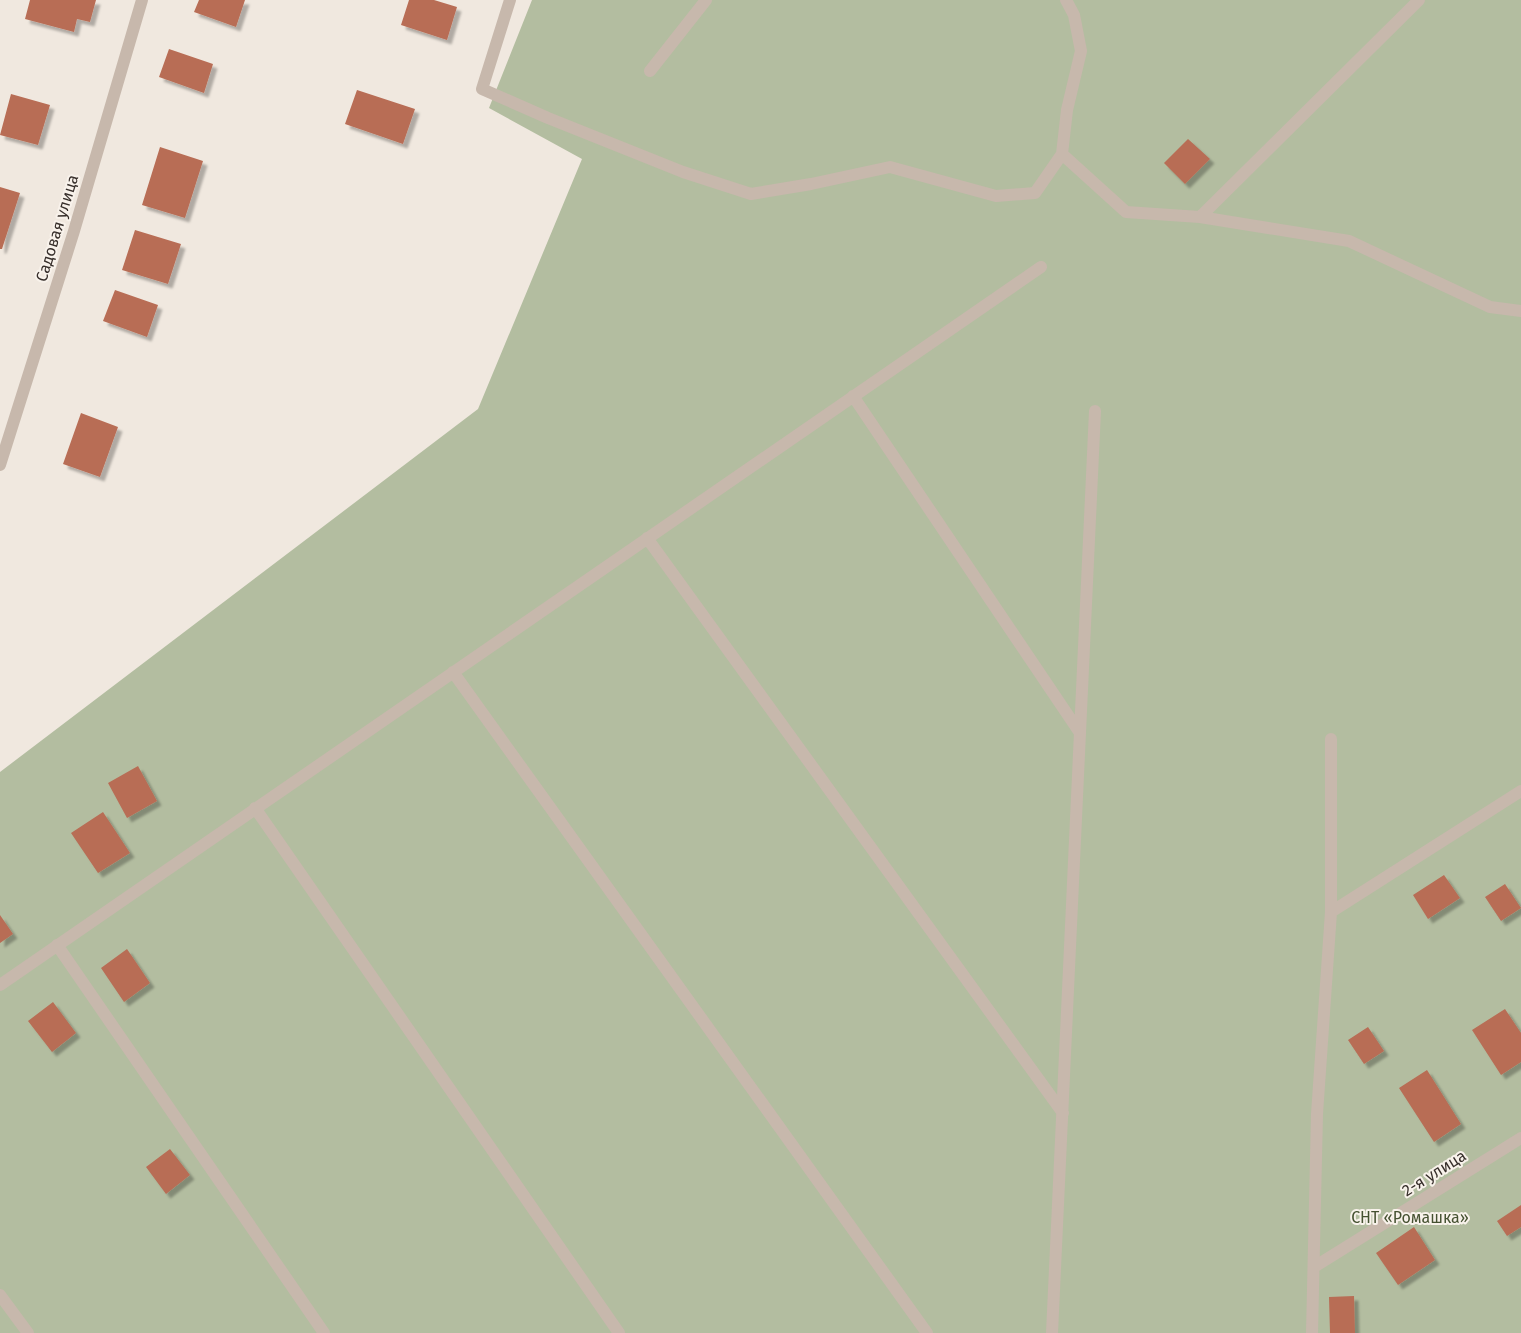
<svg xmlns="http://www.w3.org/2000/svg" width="1521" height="1333" font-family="'Fira Sans',sans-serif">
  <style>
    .green { fill: #b3bda0 }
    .building { fill: #b86d55; filter: url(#shadow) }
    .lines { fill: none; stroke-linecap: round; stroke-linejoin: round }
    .minor { stroke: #c7b8ac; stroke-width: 12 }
    .labels { text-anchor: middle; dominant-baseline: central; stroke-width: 4; stroke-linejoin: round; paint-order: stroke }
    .street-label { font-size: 16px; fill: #362e2a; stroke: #f8f2eb }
    .park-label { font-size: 16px; fill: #455131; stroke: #f8f2eb }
  </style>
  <defs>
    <filter id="shadow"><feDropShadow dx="4.5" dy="4.5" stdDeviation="1" flood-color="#0004"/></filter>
  </defs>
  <rect width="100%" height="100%" fill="#f0e8df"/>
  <path class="green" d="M532,0H1521V1333H0V772L478,409L582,159L489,108Z"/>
  <path class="building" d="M30,0H96L90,22L77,19L74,32L25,19Z
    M199,0H245L236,27L194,12Z
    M409,0H434L457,7L447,40L401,25Z
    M169,49L213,64L204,93L159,77Z
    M357,90L415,109L403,144L345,124Z
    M11,94L50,105L38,145L0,135Z
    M1188,139L1210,159L1185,184L1164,163Z
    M160,147L203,161L185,218L142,205Z
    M0,187L20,193L2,249H0Z
    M135,230L181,244L168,284L122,270Z
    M115,290L158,305L147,337L103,321Z
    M81,413L118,427L100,477L63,464Z
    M138,766L157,801L127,818L108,783Z
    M103,812L130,853L98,873L71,833Z
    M1444,875L1460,898L1428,919L1413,895Z
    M1505,884L1521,908L1501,921L1485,897Z
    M0,915L13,934L0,943Z
    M127,949L150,983L124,1002L101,968Z
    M53,1002L76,1033L52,1052L28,1021Z
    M1505,1009L1521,1033V1062L1501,1075L1472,1030Z
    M1368,1027L1384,1051L1364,1064L1348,1040Z
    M1427,1070L1461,1124L1434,1142L1399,1088Z
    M170,1149L190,1175L166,1194L146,1167Z
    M1521,1205V1227L1507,1236L1497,1221Z
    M1414,1227L1435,1260L1398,1285L1376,1253Z
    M1354,1296L1355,1333H1330L1329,1297Z"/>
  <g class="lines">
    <path class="minor" d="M510,0L482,89L548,118L683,172L751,194L811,184L890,167L996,196L1035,193L1062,154L1126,212L1200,217L1349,241L1490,307L1521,311
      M650,71L706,0
      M1062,154L1067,110L1081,51L1074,15L1066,0
      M1200,217L1419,0
      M853,396L1080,733
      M0,465L74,231L142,0
      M647,538L1063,1113
      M453,672L927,1333
      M255,808L619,1333
      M1331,912L1521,791
      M57,945L324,1333
      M0,985L1041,267
      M1314,1267L1521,1138
      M0,1295L28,1333
      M1052,1333L1095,411
      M1312,1333L1317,1114L1331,912V739"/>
  </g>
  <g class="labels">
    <g class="street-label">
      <text transform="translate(57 228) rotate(-73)">Садовая улица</text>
      <text transform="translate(1434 1173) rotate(-32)">2-я улица</text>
    </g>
    <g class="park-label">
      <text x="1410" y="1217">СНТ «Ромашка»</text>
    </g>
  </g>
</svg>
